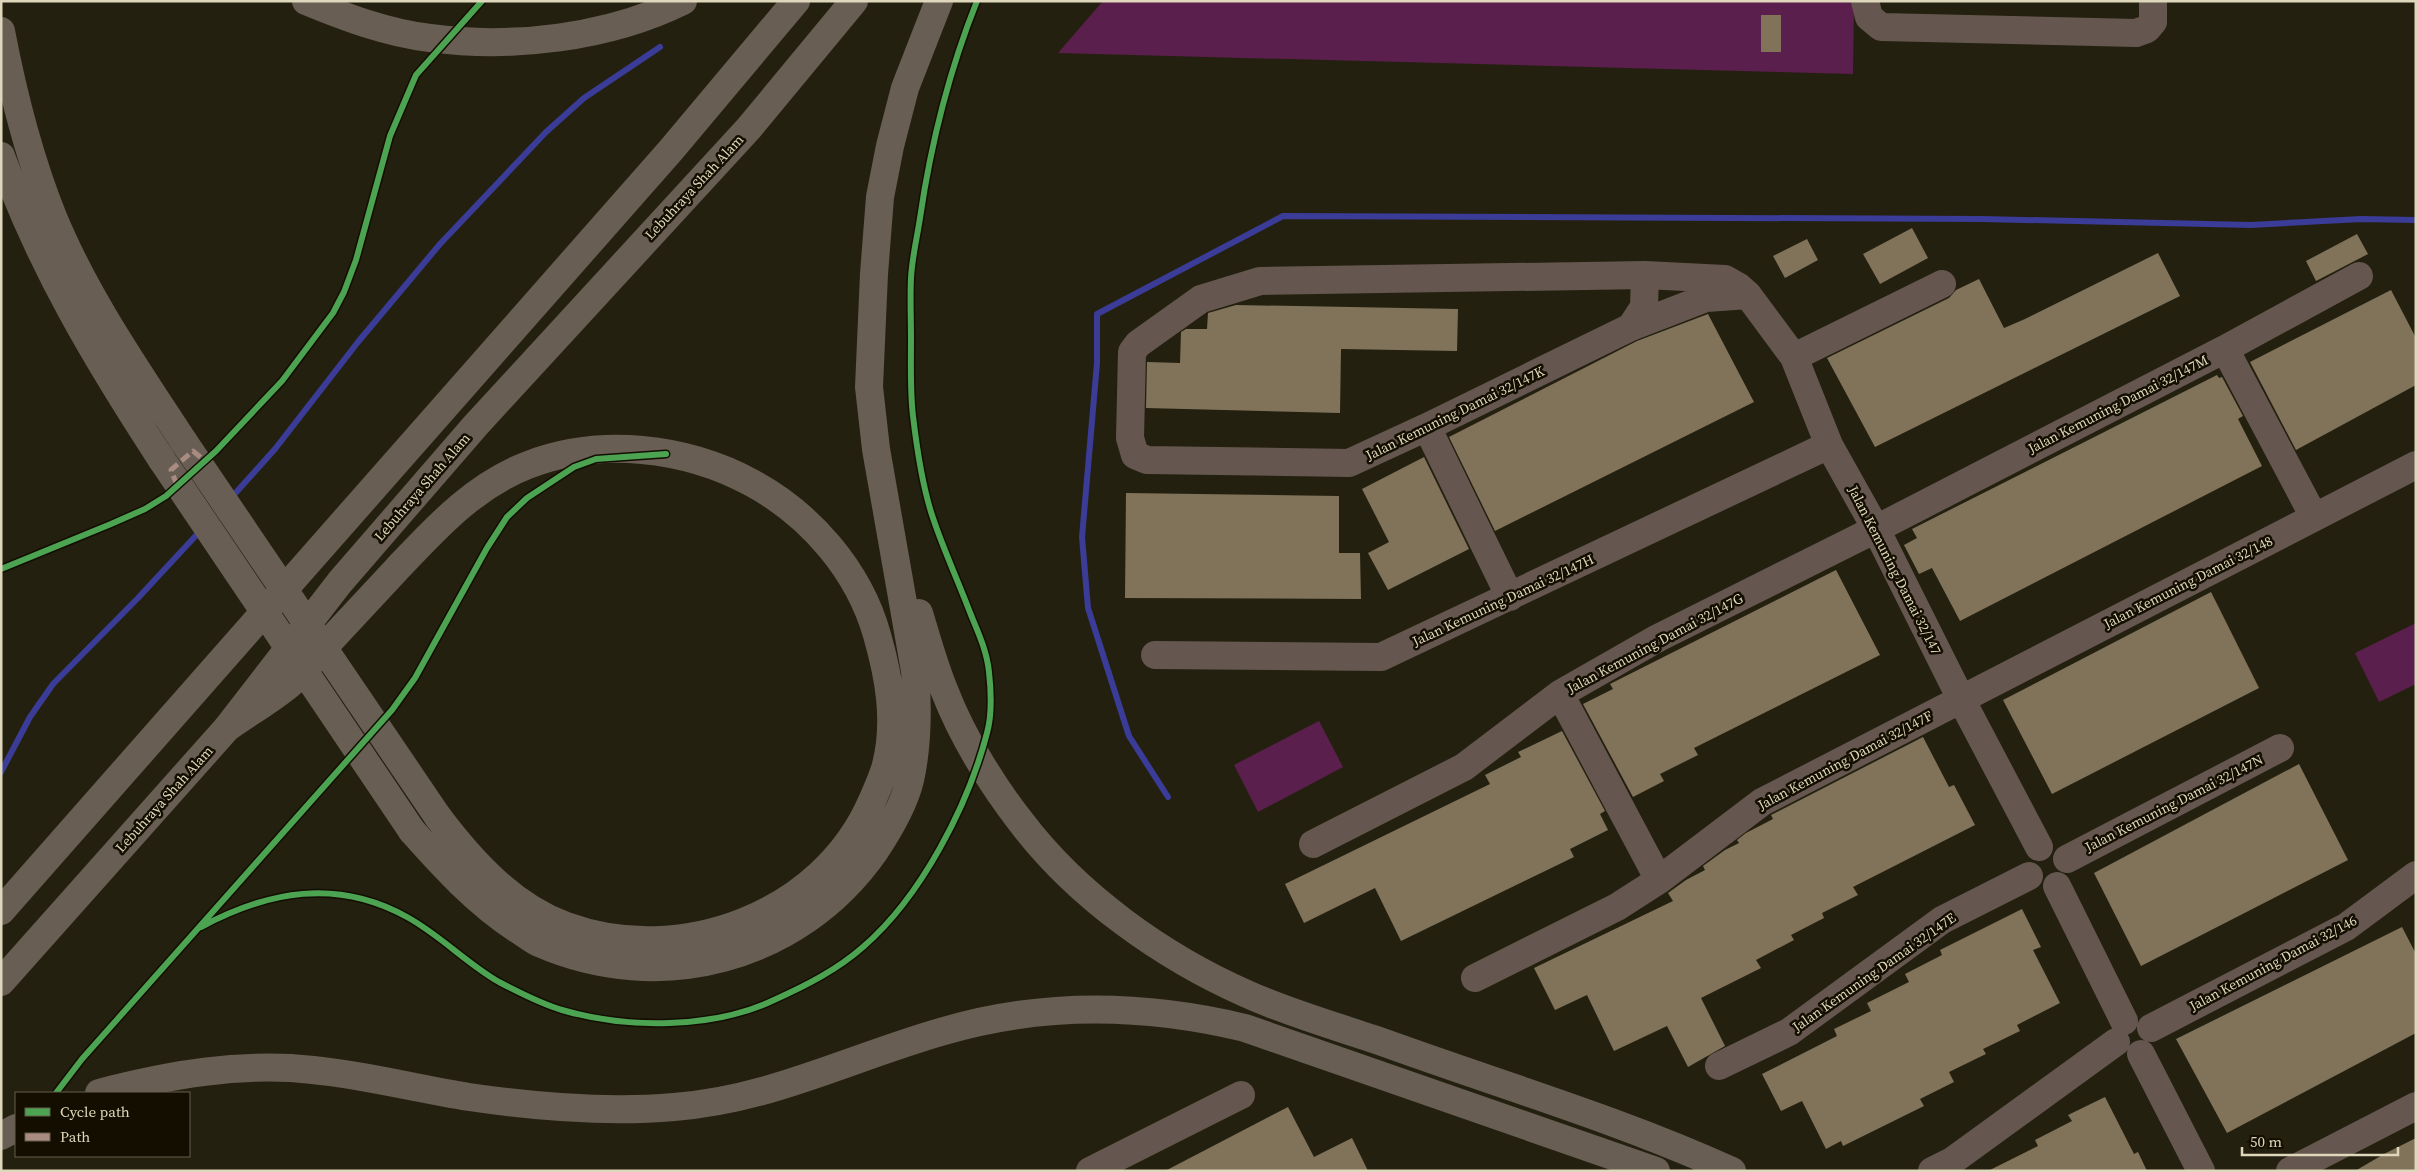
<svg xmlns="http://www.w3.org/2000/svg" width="2417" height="1172" font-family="'Source Serif 4',serif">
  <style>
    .green { fill: #5b1f4d }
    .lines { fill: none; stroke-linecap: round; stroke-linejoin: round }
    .stream { stroke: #3a3c98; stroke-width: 6 }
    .building { fill: #80735a }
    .minor { stroke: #65574f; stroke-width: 28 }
    .highway { stroke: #685e54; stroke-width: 28 }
    .highway-bridge { stroke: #685e54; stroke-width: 28 }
    .quiet { stroke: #a88b81; stroke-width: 5; stroke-dasharray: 10 5; stroke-linecap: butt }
    .cycleway-casing { stroke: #130e00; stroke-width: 9 }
    .cycleway { stroke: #4ca352; stroke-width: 6 }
    .labels { text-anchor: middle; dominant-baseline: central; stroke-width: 5; stroke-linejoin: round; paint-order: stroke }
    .street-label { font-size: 14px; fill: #ded7bb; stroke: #130e00 }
  </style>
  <rect width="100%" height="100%" fill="#24200f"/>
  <path class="green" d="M1103,1H1854L1853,74L1058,53Z
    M2416,623V684L2379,702L2355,653Z
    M1319,721L1343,767L1258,812L1234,765Z"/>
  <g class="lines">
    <path class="stream" d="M231,498L275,449L358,342L440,244L546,132L584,98L660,47
      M1,772L30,717L53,684L138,598L202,529
      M1168,797L1129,736L1088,608L1082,537L1097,363V314L1283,216L1982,219L2251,225L2361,219L2416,220"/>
  </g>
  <path class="building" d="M1761,15H1781V52H1761Z
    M1912,228L1928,258L1880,284L1863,254Z
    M2357,234L2368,254L2316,281L2306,261Z
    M1807,239L1818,260L1785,278L1773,256Z
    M2158,253L2180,296L1875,447L1827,358L1949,298L1956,290L1979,279L2004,328L2025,319Z
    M2391,290L2416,338V385L2296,450L2250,362Z
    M1236,305L1458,309L1457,351L1341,349L1340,413L1146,408L1147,362L1180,363L1181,332L1186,329H1207L1208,313Z
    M1708,314L1754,402L1495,531L1449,437L1637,341Z
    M2217,375L2219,378L2222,377L2243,416L2238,419L2262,466L1960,621L1932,568L1919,574L1904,545L1917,538L1912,529Z
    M1424,457L1469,549L1388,590L1368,553L1389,542L1362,489Z
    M1126,493L1339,496V553H1360L1361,599L1125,598Z
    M1836,570L1880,655L1694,748L1698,755L1660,774L1664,781L1633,797L1583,704L1613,689L1610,684Z
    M2211,592L2259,688L2052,794L2003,700Z
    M1562,731L1605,811L1600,814L1608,830L1570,849L1574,857L1401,941L1375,888L1304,923L1285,884L1490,784L1485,775L1521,757L1518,752Z
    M1923,737L1949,787L1954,785L1975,825L1853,887L1858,895L1822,913L1824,918L1791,935L1794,940L1756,960L1761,968L1701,998L1725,1046L1688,1067L1667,1026L1614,1051L1587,995L1555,1010L1534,968L1673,901L1668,893L1686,880L1705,870L1703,866L1725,850L1739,843L1737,840L1746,833L1773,819L1771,815Z
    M2299,764L2348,860L2141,966L2094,873Z
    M2022,909L2041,947L2033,950L2060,1003L2017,1025L2020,1031L1983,1049L1986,1054L1949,1072L1954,1082L1920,1099L1924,1106L1843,1146L1841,1141L1826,1149L1802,1101L1781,1111L1762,1074L1837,1036L1834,1029L1871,1011L1867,1003L1909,982L1905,974L1942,955L1940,950Z
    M2402,927L2416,954V1033L2227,1133L2176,1039Z
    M2105,1097L2134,1154L2138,1152L2147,1171H1988L2038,1146L2035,1140L2072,1121L2068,1115Z
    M1288,1107L1314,1157L1352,1138L1368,1171H1165Z
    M2416,1138V1171H2355L2384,1154Z"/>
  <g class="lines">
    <path class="minor" d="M1865,1L1869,17L1881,27L2136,33L2147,29L2153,22V1
      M1748,295L1706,298L1631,327L1427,427L1349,463L1147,460L1135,455L1130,438L1132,352L1138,344L1201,299L1260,281L1645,275L1725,279L1739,287L1748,295L1794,357L1829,445L1876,529L1961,699L2039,847
      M1631,327L1644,307L1645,275
      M2225,349L2314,517
      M1794,357L1942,284
      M1427,427L1510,597
      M1155,655L1381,657L1829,445
      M1560,694L1659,880
      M1313,844L1464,767L1560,694L1658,638L1876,529L2225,349L2359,276
      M2067,859L2280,748
      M2057,886L2124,1021
      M1475,978L1617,907L1659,880L1762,802L2416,465
      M2151,1028L2346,927L2416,875
      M2141,1054L2201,1171
      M1719,1066L1789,1032L1942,920L2029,876
      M1090,1171L1241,1095
      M1932,1171L1952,1161L2116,1042
      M2290,1171L2416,1106"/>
    <path class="highway" d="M306,1C345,17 387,33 430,38C512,49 608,38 683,1
      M1,31C13,94 29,157 53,217C86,297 137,370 184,442
      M1,156C41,267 98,362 162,460
      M919,613C927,639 934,666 945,692C962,736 992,785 1021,822C1077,896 1163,957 1247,994C1291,1014 1339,1027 1385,1043C1501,1085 1620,1120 1732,1171
      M227,728C248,713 271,700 290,684C304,672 315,657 327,644C350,619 373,595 396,570C435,529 473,486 528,465C600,437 686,447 752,483C811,515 859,571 877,635C889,677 897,721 886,765C883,777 877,789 872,801C823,915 680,968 566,926C512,906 472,862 438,817
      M412,831C444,867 476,902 517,929C524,933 531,939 539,943C660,996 799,960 875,851C889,830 904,805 910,780C918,744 918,707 915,671L876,449L869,387L874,274L880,197L890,146L905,88L939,1
      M1,911L671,150L796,1
      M1,982L227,728L340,582L475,426L749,128L854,1
      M99,1093C168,1075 241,1062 313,1070C366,1075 417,1089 469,1097C537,1107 605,1113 674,1107C770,1100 852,1057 944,1031C1043,1002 1145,1004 1245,1028L1656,1171
      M1,1136L16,1128"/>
    <path class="highway-bridge" d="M184,442L438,817
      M162,460L412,831"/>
    <path class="quiet" d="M177,485L171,470L193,451L205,461"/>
    <defs>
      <path id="cycleway" d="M1,569L111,524L145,509L166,496L216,451L282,381L333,313L344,292L356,260L390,136L416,75L482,1
        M201,927C268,891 337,878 407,917C440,935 466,963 499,982C518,992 541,1004 562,1010C627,1029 713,1029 774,1000C805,986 837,970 863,947C921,897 968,806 987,733C992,715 991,690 989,672C987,652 979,634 971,615C959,583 944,551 933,518C922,486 917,450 913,416C910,391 911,364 911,339C911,318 910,298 911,278C912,258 917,238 920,218C931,143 949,71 977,1
        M56,1093L82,1059L392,710L415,678L487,548L507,517L527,498L574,467L596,459L666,454"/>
    </defs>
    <use href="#cycleway" class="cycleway-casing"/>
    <use href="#cycleway" class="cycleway"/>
  </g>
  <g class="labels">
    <g class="street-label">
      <text transform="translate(694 187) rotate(-47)">Lebuhraya Shah Alam</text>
      <text transform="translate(2118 404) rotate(-27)">Jalan Kemuning Damai 32/147M</text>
      <text transform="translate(1455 413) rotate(-26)">Jalan Kemuning Damai 32/147K</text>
      <text transform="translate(422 487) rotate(-49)">Lebuhraya Shah Alam</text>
      <text transform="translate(1895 570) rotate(63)">Jalan Kemuning Damai 32/147</text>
      <text transform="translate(2188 582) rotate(-27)">Jalan Kemuning Damai 32/148</text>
      <text transform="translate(1503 600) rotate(-25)">Jalan Kemuning Damai 32/147H</text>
      <text transform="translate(1655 643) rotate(-28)">Jalan Kemuning Damai 32/147G</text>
      <text transform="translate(1845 760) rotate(-28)">Jalan Kemuning Damai 32/147F</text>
      <text transform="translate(164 799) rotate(-48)">Lebuhraya Shah Alam</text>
      <text transform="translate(2174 803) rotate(-27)">Jalan Kemuning Damai 32/147N</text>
      <text transform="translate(2273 963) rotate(-28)">Jalan Kemuning Damai 32/146</text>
      <text transform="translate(1874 972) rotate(-35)">Jalan Kemuning Damai 32/147E</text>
    </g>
  </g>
  <rect width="2417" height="1172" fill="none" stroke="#ded7bb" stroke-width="5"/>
  <rect x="15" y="1092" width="175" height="65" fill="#130e00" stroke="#645e4b"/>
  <rect x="25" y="1108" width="25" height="8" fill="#4ca352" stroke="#645e4b"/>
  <text x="60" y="1117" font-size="15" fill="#ded7bb">Cycle path</text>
  <rect x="25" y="1133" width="25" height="8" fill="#a88b81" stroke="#645e4b"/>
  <text x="60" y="1142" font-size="15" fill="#ded7bb">Path</text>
  <path d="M2242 1147v8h156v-8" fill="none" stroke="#ded7bb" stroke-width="2.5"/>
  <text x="2250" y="1147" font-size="15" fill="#ded7bb" stroke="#130e00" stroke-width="4" paint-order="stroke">50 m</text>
</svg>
